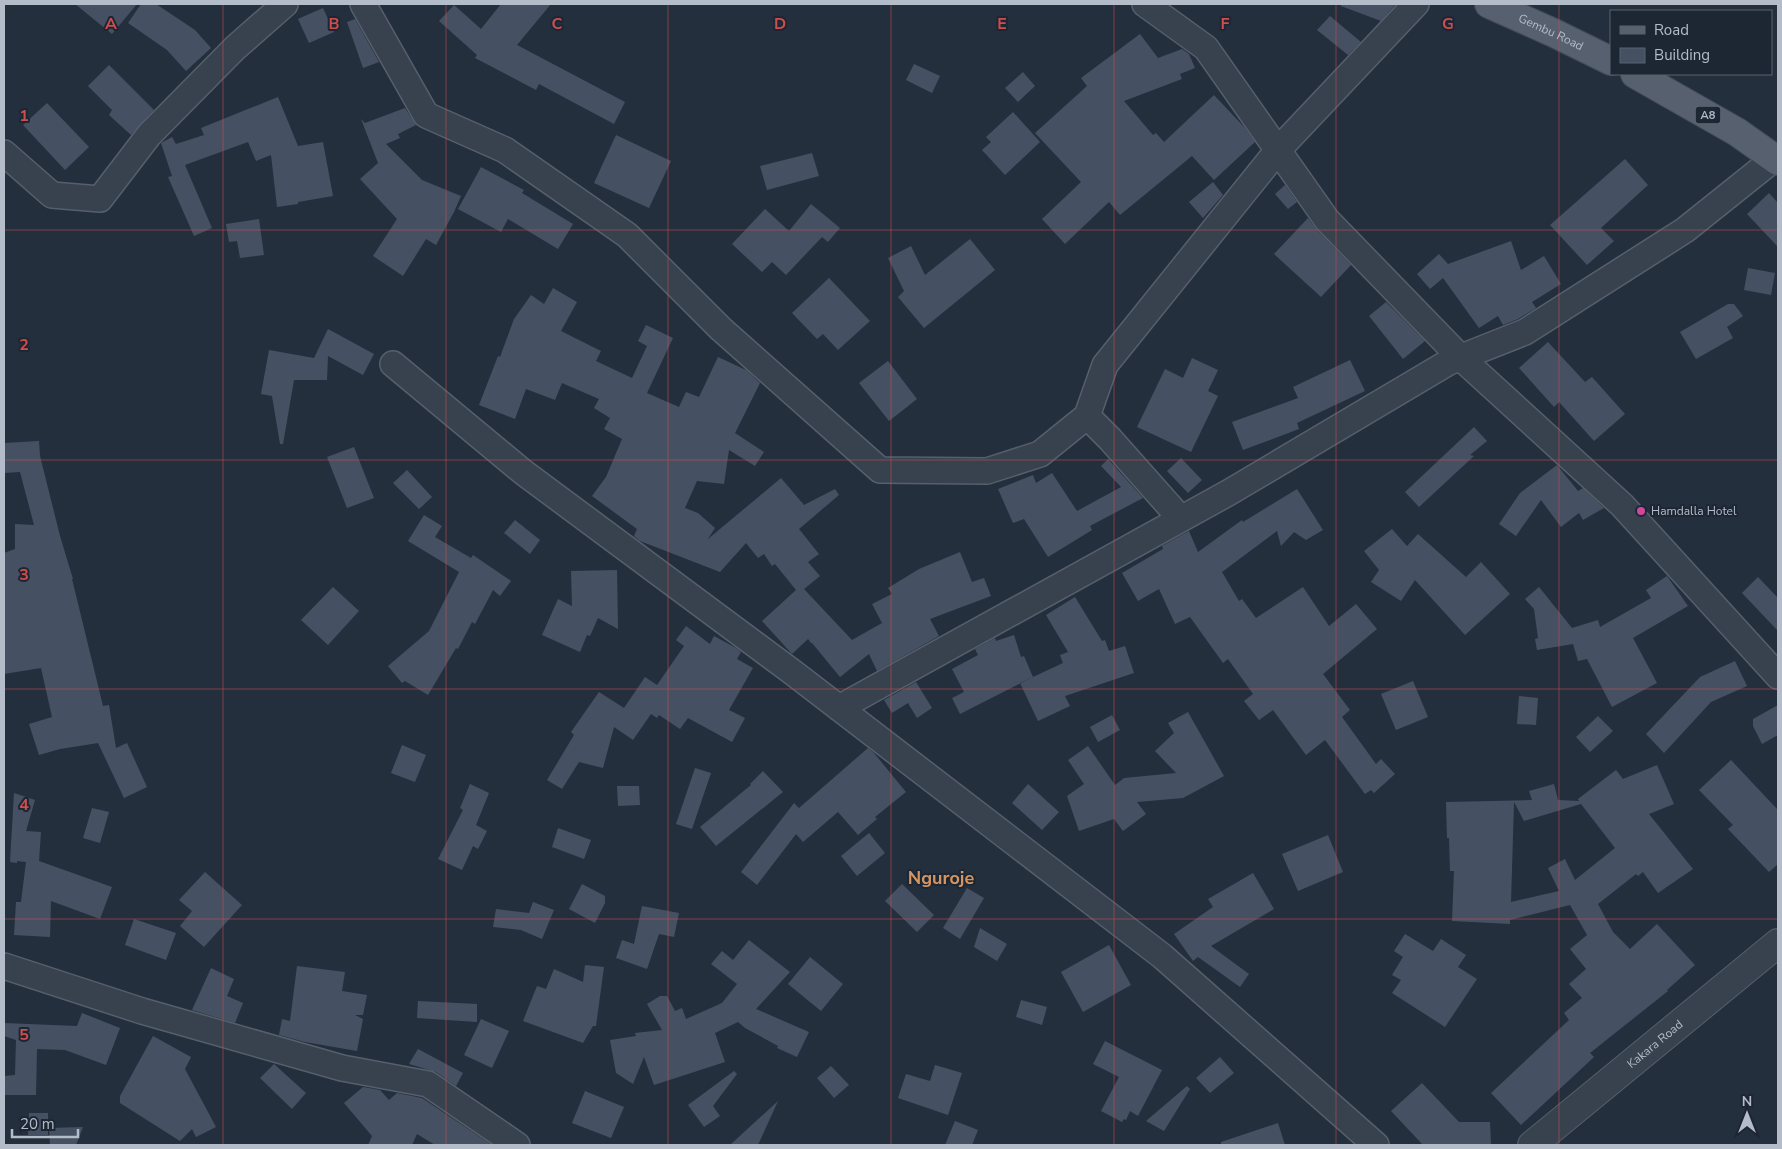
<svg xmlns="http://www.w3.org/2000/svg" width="1782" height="1149" font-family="'Nunito Sans',sans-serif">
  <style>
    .building { fill: #455162; fill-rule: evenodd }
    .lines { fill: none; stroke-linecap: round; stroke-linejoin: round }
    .minor-casing { stroke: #565f6c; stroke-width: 28 }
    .tertiary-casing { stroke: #565f6c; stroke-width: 30 }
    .primary-casing { stroke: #414a57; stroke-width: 30 }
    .minor { stroke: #38414e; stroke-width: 25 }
    .tertiary { stroke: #38414e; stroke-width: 28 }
    .primary { stroke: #56606e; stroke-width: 28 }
    .grid { fill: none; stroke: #ce4d50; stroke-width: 1; stroke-opacity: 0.55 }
    .hotel-dot { fill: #d1479c; stroke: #1d2633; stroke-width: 2 }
    .labels { text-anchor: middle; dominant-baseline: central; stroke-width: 4; stroke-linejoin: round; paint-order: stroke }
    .shield { fill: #1d2633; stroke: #878f9c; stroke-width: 1 }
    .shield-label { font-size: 11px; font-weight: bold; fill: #b4bcc9 }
    .street-label { font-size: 12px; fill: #b4bcc9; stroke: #1d2633 }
    .poi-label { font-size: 12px; fill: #b4bcc9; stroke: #1d2633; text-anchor: start }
    .district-label { font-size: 18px; font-weight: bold; fill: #d59563; stroke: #1d2633 }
    .grid-label { font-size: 16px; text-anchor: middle; font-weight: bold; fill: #ce4d50; stroke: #1d2633; stroke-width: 4; stroke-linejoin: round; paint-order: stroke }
  </style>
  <rect width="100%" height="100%" fill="#242f3e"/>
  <path class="building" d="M75,4H137L112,34Z
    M141,4H156L195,30L211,48L186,71L167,50L128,23Z
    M501,4H551L517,45L625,102L614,124L539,84L536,90L475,58L477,55L439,21L454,5L481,29Z
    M1341,4H1396L1381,21L1341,6Z
    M323,8L334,32L309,43L298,19Z
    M1330,16L1361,42L1348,55L1317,30Z
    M355,19L379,62L363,68L347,22Z
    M1140,34L1158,58L1182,49L1189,54L1195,68L1180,74L1182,79L1124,101L1153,135L1156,133L1164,142L1214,95L1245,128L1255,142L1214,180L1192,156L1120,215L1109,202L1065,244L1042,219L1081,182L1035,133L1087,86L1081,78Z
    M914,64L940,76L932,93L906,80Z
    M109,65L154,110L131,135L109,115L112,110L88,86Z
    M1023,72L1035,86L1018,102L1005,88Z
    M278,97L298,146L323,142L333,196L298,202V204L277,207L271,155L256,161L248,142L185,165L212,228L194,236L168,177L172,176L161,143L172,137L176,144L204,135L201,128Z
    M47,103L89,147L65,170L23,125Z
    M405,108L416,125L398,134L400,138L386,144L422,180L461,196L454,212L436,245L426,239L403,276L373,256L397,219L360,179L378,163L361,119L365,123Z
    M1013,112L1040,142L1005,175L982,150L991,142L986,137Z
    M616,135L671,161L649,208L594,183Z
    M812,153L819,176L767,190L760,166Z
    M1625,159L1648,185L1601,228L1614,241L1587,265L1550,225Z
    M481,167L524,190L522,193L573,224L558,249L508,219L501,232L458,209Z
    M1213,182L1223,195L1203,218L1189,202Z
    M1285,185L1297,202L1288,209L1275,194Z
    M1769,193L1778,203V247L1747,214Z
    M811,204L840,228L828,242L822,237L786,275L772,262L762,272L732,244L765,209L789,231Z
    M1308,218L1317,230L1351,265L1321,297L1274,254Z
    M259,219L264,255L240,258L237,241L229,242L226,224Z
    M970,239L995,270L924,328L898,297L904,291L888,258L911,246L925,275Z
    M1511,241L1521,270L1544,256L1561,284L1532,302L1536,308L1518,319L1503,325L1498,316L1479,328L1443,278L1430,289L1417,274L1439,254L1448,264Z
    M1748,268L1775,273L1771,295L1744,290Z
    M829,278L870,321L838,350L823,334L817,339L792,313Z
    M553,288L577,302L561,331L601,351L596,361L632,378L647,346L638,341L646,325L673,338L647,393L679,407L686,392L699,397L718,357L746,370L760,383L735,433L764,452L755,466L729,450L724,484L697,481L685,508L698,513L715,528L708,539L781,478L804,505L835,489L839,495L799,529L819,554L808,562L820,576L804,589L852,640L882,623L872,604L892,594L888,588L919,569L960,552L972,582L984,578L991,596L930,619L939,636L877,671L869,654L840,677L812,643H811L808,639L792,654L762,621L796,590L775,564L772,566L764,554L758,558L746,543L720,572L640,541L634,536L637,529L592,496L606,477L622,439L604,429L610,418L594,408L599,399L562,383L555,400L526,389L515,419L479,405L498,356L500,357L514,319L531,295L544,304Z
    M1386,302L1425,341L1403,359L1369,316Z
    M1728,304H1734L1743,316L1727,327L1733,338L1696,359L1680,332Z
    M328,329L374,354L363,375L328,356L327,380H294L283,444H280L272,396L261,394L269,350L314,358Z
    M1548,342L1585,382L1592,377L1625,414L1594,441L1559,402L1554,407L1519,368Z
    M1192,358L1218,370L1208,391L1218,396L1191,452L1137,427L1165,369L1183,378Z
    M1350,360L1365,391L1297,423L1299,429L1243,450L1232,422L1298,398L1293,387Z
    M888,361L917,399L889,421L859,383Z
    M1474,427L1487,441L1470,455L1474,456L1419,507L1405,492Z
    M39,441L40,456L60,536L73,579H72L103,706L109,705L116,748L127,743L147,787L124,798L98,743L60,749L39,755L29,724L52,717L41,668L4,674V553L15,549V524L34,525L20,472L4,473V443Z
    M354,447L374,498L347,508L327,457Z
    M1181,458L1202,480L1188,493L1167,471Z
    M1108,459L1143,498L1090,526L1092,530L1048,557L1024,519L1013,523L998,489L1033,475L1036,483L1052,473L1077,511L1121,487L1101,466Z
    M1557,465L1578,491L1583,488L1604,508L1583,520L1579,513L1561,527L1541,500L1516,536L1499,524L1520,493Z
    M407,470L432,497L419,509L393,483Z
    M1297,489L1323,530L1306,540L1294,532L1281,546L1277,531L1222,572L1239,601L1242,599L1256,618L1303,587L1329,626L1356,604L1377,629L1323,674L1350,710L1342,717L1376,764L1381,759L1395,774L1374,793L1371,790L1365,794L1325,740L1306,755L1273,710L1259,720L1244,701L1253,694L1228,659L1223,663L1190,617L1175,624L1159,589L1138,601L1122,573L1163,549L1162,546L1189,531L1198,552L1242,520L1243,522Z
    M424,515L442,526L435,537L471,558L473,555L511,581L500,596L493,590L475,624L472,622L458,649L456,648L428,695L405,681L402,683L388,666L429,631L459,572L408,541Z
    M515,520L540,540L530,554L504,533Z
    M1392,529L1407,546L1418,534L1466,577L1481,562L1510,594L1465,635L1415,580L1401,601L1371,582L1379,570L1364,551Z
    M617,570L618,629L598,618L590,636L587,635L580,652L542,635L558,599L572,606L571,571Z
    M1667,576L1688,606L1633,638L1657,683L1612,707L1587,659L1578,661L1573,644L1537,650L1535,639L1538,638L1534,609L1525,599L1539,587L1572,628L1598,620L1600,627L1651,598L1646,590Z
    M1758,577L1778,598V631L1742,593Z
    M333,587L359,611L328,645L301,620Z
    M1075,597L1102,641L1105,640L1109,651L1125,646L1134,673L1065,696L1070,706L1038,721L1020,683L1063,663L1060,655L1068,652L1046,615Z
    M686,626L710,644L714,636L736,648L741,652L737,659L753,668L729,710L745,718L732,742L688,718L680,729L659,715L657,718L651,714L633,740L614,727L603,768L579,762L562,789L547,780L574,735L571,732L599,692L624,708L645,677L657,685L684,646L676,640Z
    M1014,635L1021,657L1024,656L1033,677L960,714L952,698L964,692L952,669L978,655L975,649L995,638L996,641Z
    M1735,661L1747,686L1711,702L1664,753L1646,734L1700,677Z
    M1413,681L1428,717L1396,730L1381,694Z
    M916,682L932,708L917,718L908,703L892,713L884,700Z
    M1519,696L1538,698L1536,725L1517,724Z
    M1778,705V735L1762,744L1753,726V719Z
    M1188,712L1224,776L1183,798L1137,802L1146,814L1123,831L1114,819L1079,831L1067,796L1084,784L1068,760L1088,746L1115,785L1124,778L1176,773L1155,751L1174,733L1168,723Z
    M1112,715L1120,730L1098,742L1090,727Z
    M1598,716L1613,731L1590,752L1576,737Z
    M402,745L426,755L415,782L391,773Z
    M868,748L874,753L906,792L875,817L877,819L858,835L838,812L803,842L796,834L757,885L741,872L794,803L799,808Z
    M1731,760L1778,810V864L1769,872L1728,829L1733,825L1699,790Z
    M1657,765L1674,804L1649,814L1693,869L1658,893L1643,872L1638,876L1636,874L1598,904L1613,932L1630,949L1657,924L1695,965L1667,990L1668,991L1590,1053L1594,1057L1521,1125L1491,1093L1569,1020L1564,1013L1582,998L1569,984L1586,969L1570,949L1587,935L1570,905L1510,920V924L1452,921L1454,871H1450L1449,838H1447L1446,802L1532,800L1529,791L1554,784L1558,800L1579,801L1578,799L1616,770L1623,779ZM1514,802L1524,821L1581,804L1615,848L1575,880L1565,859L1548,868L1559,891L1511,902Z
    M695,768L711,773L692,829L676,824Z
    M763,771L783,792L716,846L700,827L751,785L750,784Z
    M470,784L489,793L476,825L487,831L478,849L473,846L462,870L438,859L463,810L460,808Z
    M1028,784L1059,812L1042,830L1012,803Z
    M617,786H639L640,805L618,806Z
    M14,793L35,800L26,831L41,832L39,861L112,887L100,919L51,901L50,937L14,935L16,902H21L26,862L17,861V863L10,862Z
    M92,808L109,812L100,843L83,838Z
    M558,828L591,840L584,859L552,847Z
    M869,833L885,853L857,876L841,856Z
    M1328,835L1343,872L1298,891L1282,854Z
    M205,872L242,905L204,947L180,926L192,911L179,900Z
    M1253,873L1274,909L1211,946L1249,974L1240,987L1198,957L1193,961L1174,934L1213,907L1208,899Z
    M582,884L605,896V903L595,923L569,909Z
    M902,884L934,915L917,932L885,901Z
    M967,888L984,898L960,939L943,928Z
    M533,902L554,910L542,939L521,930L493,927L496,909L529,913Z
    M642,906L679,913L674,937L659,934L647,969L616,958L622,940L634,944Z
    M134,919L176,933L166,960L125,945Z
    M980,928L1007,944L997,961L974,947Z
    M1405,934L1433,951L1441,939L1466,955L1458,967L1477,979L1445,1027L1392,993L1401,980L1392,975L1403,957L1394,951Z
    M749,940L790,972L756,1009L809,1032L797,1057L777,1048L778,1046L745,1028L738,1022L715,1033L725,1062L654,1085L644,1057L633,1084L616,1073L610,1040L636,1036L635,1033L662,1030L647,1004L660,996H667L675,1011L682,1008L686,1019L722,1003L737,984L711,964L722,951L733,960Z
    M1109,945L1131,985L1083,1012L1061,972Z
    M810,957L843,984L821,1011L788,984Z
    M585,965L604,967L596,1026H593L583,1043L523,1021L537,986L546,989L554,969L583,982Z
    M297,966L345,972L342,991L367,995L363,1015H355L363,1019L357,1051L305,1042L279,1035L282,1019L290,1021Z
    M211,968L234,979L227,996L243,1003L235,1023L192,1010Z
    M1021,1000L1047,1007L1042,1025L1016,1017Z
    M418,1001L477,1004V1022L417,1018Z
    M82,1013L120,1028L106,1065L65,1050L37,1049L36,1095H4V1076L15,1075L16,1040L4,1036V1023L77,1026Z
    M481,1019L509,1031L492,1068L464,1055Z
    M153,1036L191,1057L185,1069L216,1127L196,1137L192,1129L180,1141L120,1103V1096Z
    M1105,1041L1162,1070L1138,1116L1130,1111L1126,1120L1124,1119L1122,1122L1101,1111L1119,1077L1093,1064Z
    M418,1049L463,1073L456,1086L436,1072L409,1064Z
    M1220,1057L1234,1073L1210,1093L1196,1078Z
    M274,1064L306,1093L292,1109L260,1078Z
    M935,1065L962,1073L948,1115L898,1098L906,1074L930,1081Z
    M831,1066L849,1085L834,1098L817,1078Z
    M734,1071L737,1074L713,1106L720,1116L704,1127L688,1105Z
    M1422,1083L1459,1122H1490L1491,1145H1423L1391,1111Z
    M1187,1086L1190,1089L1164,1131L1146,1121Z
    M363,1087L380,1090L389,1100L397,1093L422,1098L492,1145H435L417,1134L412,1145H368L372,1136L344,1103Z
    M585,1091L624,1107L611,1138L572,1123Z
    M778,1101L758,1145H730Z
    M29,1113H48V1135H28Z
    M955,1121L978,1130L972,1145H945Z
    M1278,1123L1285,1145H1221V1142Z
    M83,1127L76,1145H50L49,1128Z"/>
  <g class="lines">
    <defs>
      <path id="minor" d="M363,4L426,115L505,150L627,235L721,329L880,470L987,471L1040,454L1087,416L1105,365L1278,150L1416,4
        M1145,4L1206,48L1327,220L1460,357L1622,505L1778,676
        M4,153L52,195L100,199L149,135L235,48L285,4
        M393,364L523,472L791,671L1162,956L1376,1145
        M1087,416L1110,439L1181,519
        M839,708L1228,493L1449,362L1525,332L1685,230L1775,158
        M4,966L142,1011L342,1068L428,1084L517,1145"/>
      <g id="tertiary">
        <path id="s1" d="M1532,1145L1778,943"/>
      </g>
      <g id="primary">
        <path id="s2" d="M1489,4L1554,33L1611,61"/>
        <path d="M1635,74L1737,132L1778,161"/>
      </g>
    </defs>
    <use href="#minor" class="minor-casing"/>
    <use href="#tertiary" class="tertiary-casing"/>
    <use href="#primary" class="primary-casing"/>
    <use href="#minor" class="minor"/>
    <use href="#tertiary" class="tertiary"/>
    <use href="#primary" class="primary"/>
  </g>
  <path class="grid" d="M223,4V1145M446,4V1145M668,4V1145M891,4V1145M1114,4V1145M1336,4V1145M1559,4V1145M4,230H1778M4,460H1778M4,689H1778M4,919H1778"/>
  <circle class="hotel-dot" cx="1641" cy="511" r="5"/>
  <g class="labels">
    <rect class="shield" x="1695.5" y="106.5" width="25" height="17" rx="4"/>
    <g class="shield-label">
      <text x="1708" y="115">A8</text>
    </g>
    <g class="street-label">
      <text stroke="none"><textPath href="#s2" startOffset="68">Gembu Road</textPath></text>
      <text stroke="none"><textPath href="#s1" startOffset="159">Kakara Road</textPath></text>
    </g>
    <g class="poi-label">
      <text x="1651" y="511">Hamdalla Hotel</text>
    </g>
    <g class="district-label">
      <text x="941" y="878">Nguroje</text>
    </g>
  </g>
  <g class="grid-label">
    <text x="111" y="29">A</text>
    <text x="334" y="29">B</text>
    <text x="557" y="29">C</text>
    <text x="780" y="29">D</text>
    <text x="1002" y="29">E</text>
    <text x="1225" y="29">F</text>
    <text x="1448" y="29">G</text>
    <text x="24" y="121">1</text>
    <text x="24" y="350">2</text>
    <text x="24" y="580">3</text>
    <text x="24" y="810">4</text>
    <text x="24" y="1040">5</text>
  </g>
  <rect width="1782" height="1149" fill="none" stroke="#b4bcc9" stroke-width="10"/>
  <rect x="1610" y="10" width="162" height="65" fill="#1d2633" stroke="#59626f"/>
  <rect x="1620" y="26" width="25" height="8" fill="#56606e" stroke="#59626f"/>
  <text x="1654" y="35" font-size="15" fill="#b4bcc9">Road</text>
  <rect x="1620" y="48" width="25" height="15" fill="#455162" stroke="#59626f"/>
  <text x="1654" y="60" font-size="15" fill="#b4bcc9">Building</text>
  <g transform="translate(1747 1114)" stroke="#1d2633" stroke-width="4" paint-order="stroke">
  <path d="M0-4L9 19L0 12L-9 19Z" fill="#b4bcc9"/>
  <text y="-8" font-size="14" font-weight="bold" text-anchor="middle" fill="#b4bcc9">N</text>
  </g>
  <path d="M12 1129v8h66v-8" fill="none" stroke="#b4bcc9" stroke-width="2.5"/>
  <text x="20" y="1129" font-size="15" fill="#b4bcc9" stroke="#1d2633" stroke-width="4" paint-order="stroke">20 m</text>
</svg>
